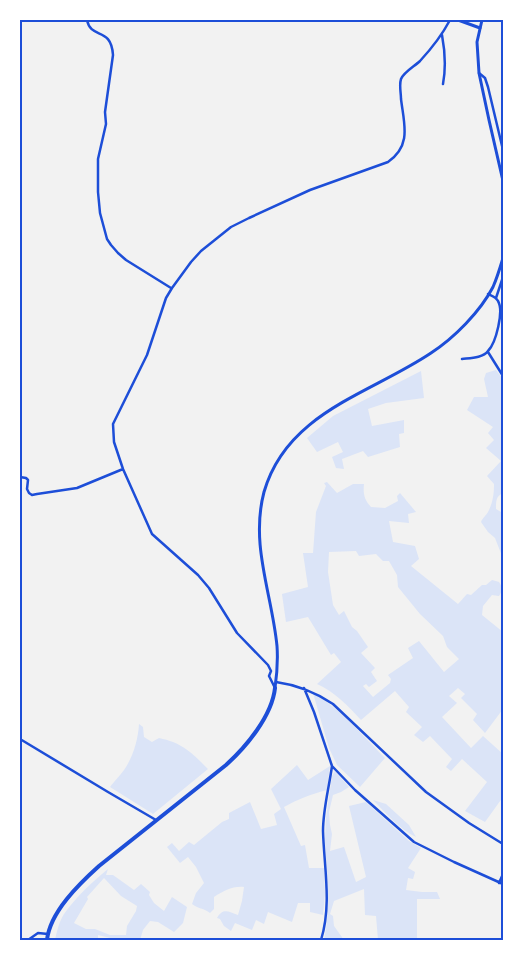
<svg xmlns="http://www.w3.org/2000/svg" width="523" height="960" font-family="'DM Sans',sans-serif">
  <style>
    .green { fill: #dbe4f7; fill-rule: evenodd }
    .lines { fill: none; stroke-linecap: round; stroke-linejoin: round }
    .minor { stroke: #1d4ed8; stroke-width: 2.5 }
    .tertiary { stroke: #1d4ed8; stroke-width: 3 }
    .secondary { stroke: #1d4ed8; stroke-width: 3 }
    .primary { stroke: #1d4ed8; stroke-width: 4 }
    .neatline { fill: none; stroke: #1d4ed8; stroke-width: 2 }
  </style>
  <rect width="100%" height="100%" fill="#f2f2f2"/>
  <path class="green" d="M496,370L503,379V493C496,496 496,501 496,509L501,512L503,517V556H502L495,538L488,532L481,522C483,517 486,516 488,512C493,503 494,493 494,484L487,476L501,461L486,448L494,440L488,433L493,427L467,410L474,397H488L484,379L486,373Z
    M421,371L424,398L386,403L368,409L372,426L404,420V433L399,434L400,447L368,457L363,451L342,459L344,469L336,468L332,457L343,452L338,442L317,452L307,438L333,416Z
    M327,482L337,493L353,484H364C363,493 364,500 371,507L385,508L398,501L397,496L400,493L416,512L408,514L409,523L389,521L393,542L415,546L419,559L411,566L458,604L467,594L471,595L482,585H486L492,580L499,582L503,589L499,596L492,595L483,606L482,615L503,632V709L485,733L473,720L477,714L461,698L465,694L458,688L449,696L457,703L442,717L471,748L483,736L503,754V797L485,822L465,811L487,782L462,759L451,771L446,767L452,759L430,736L423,742L414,735L422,727L406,712L409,707L395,691L361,720C348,706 335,692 317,684L341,662L334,653L331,655L308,617L286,622L282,594L308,587L303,553H313L316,512L326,486L324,483ZM356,551L359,556L376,554L383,561H389L397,575L398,587L420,614L443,636L447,647L459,659L444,672L419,641L408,648L413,658L388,675L391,679L390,683L373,697L363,686L366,684L369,687L377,681L371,672L375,668L361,653L368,647L357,631L352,627L344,611L339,615L333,605L328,572L329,552Z
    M313,693C340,708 363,736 385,758L360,787L337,765L329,748Z
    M139,724L143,727L144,737L152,742L159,738C183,743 192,753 208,769L153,814L110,787C115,780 122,774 126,767C134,754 138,739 139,724Z
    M297,765L308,780L330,766L327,790C312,794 298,799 284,807L301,846L305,845L309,868H324L325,893L323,915L310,912V903H298L292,922L268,912L264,924L256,920L252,930L235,923L231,931L224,926L220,919L217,918C223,907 229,912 238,915L242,901L244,887C232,886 224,891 214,897V909L210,913C204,908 198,909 192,904L196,893L204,883L196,867L188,857L180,863L167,847L172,843L179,851L189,842L194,845L222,822L229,819V813L250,802L261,829L277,825L274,814L281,809L271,789Z
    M335,771L349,787L341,792L333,795L329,812L330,825L332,834L330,851L344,847L356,882L366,877L349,806L366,802L409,841L421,848L408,868L415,872L413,879L408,878L406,890L422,892H437L440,899H417V940H378L376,916L365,915L364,889L334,901L330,914L333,916L334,926L344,940H324L327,922L328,887L325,841L326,818L332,776Z
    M373,800L386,804L409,825L416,837C399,829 386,813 373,800Z
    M108,869L106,875H113L134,890L141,884L150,892L149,895L154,903L164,911L172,897L187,907L183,923L174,932L158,922L150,921L143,930L140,940H115L114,939L98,935V940H55C57,931 59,922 64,914C76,897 92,882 108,869ZM104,878L121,896L137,906L136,911L127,926L126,935H110L95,929H86L74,923L88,899L87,897Z"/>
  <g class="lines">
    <path class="minor" d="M87,20C91,40 111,26 113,55L105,112L106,124L98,159V192L100,213L107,239L111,245L118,253L126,260L171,288
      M442,35C445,51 446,68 443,84
      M479,73L485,78L488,87L503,150
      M496,298L503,277
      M488,352L503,376
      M462,359C470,358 483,358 488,351C496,343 504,311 498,301C496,297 492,296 488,294
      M20,477L26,478L28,480L27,489L29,493L32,495L37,494L77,488L123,469
      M276,682C298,685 315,692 333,704L426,792L469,823L503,844
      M275,688L269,676L271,671L268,665L237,633L209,588L198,575L152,534L123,469L114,442L113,424L147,355L166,298L172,288L191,262L201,251L231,227L249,218L310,190L388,162C412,145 404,124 401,99C401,93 399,85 401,79C404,72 415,66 420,61C432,48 442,35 450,20
      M304,688L314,712L332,766L355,790L414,842L454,862L503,884
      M20,739L108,792L156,820
      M499,883L503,874
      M28,940L38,933L48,934
      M321,940C332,905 324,867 323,831C323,809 329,788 332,766"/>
    <path class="tertiary" d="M458,20L480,28"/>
    <path class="secondary" d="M482,20L477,42L479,73L489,120L503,181
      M275,688C277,674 278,660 277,646C272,594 250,545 264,492C287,412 370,394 431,353C454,338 480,312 493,287C497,278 500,268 503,258"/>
    <path class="primary" d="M47,940C50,912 79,884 99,866L226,765C246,747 272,716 275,688"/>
  </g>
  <rect width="523" height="960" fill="none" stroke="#ffffff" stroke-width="42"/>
  <rect x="21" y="21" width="481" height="918" class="neatline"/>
</svg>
